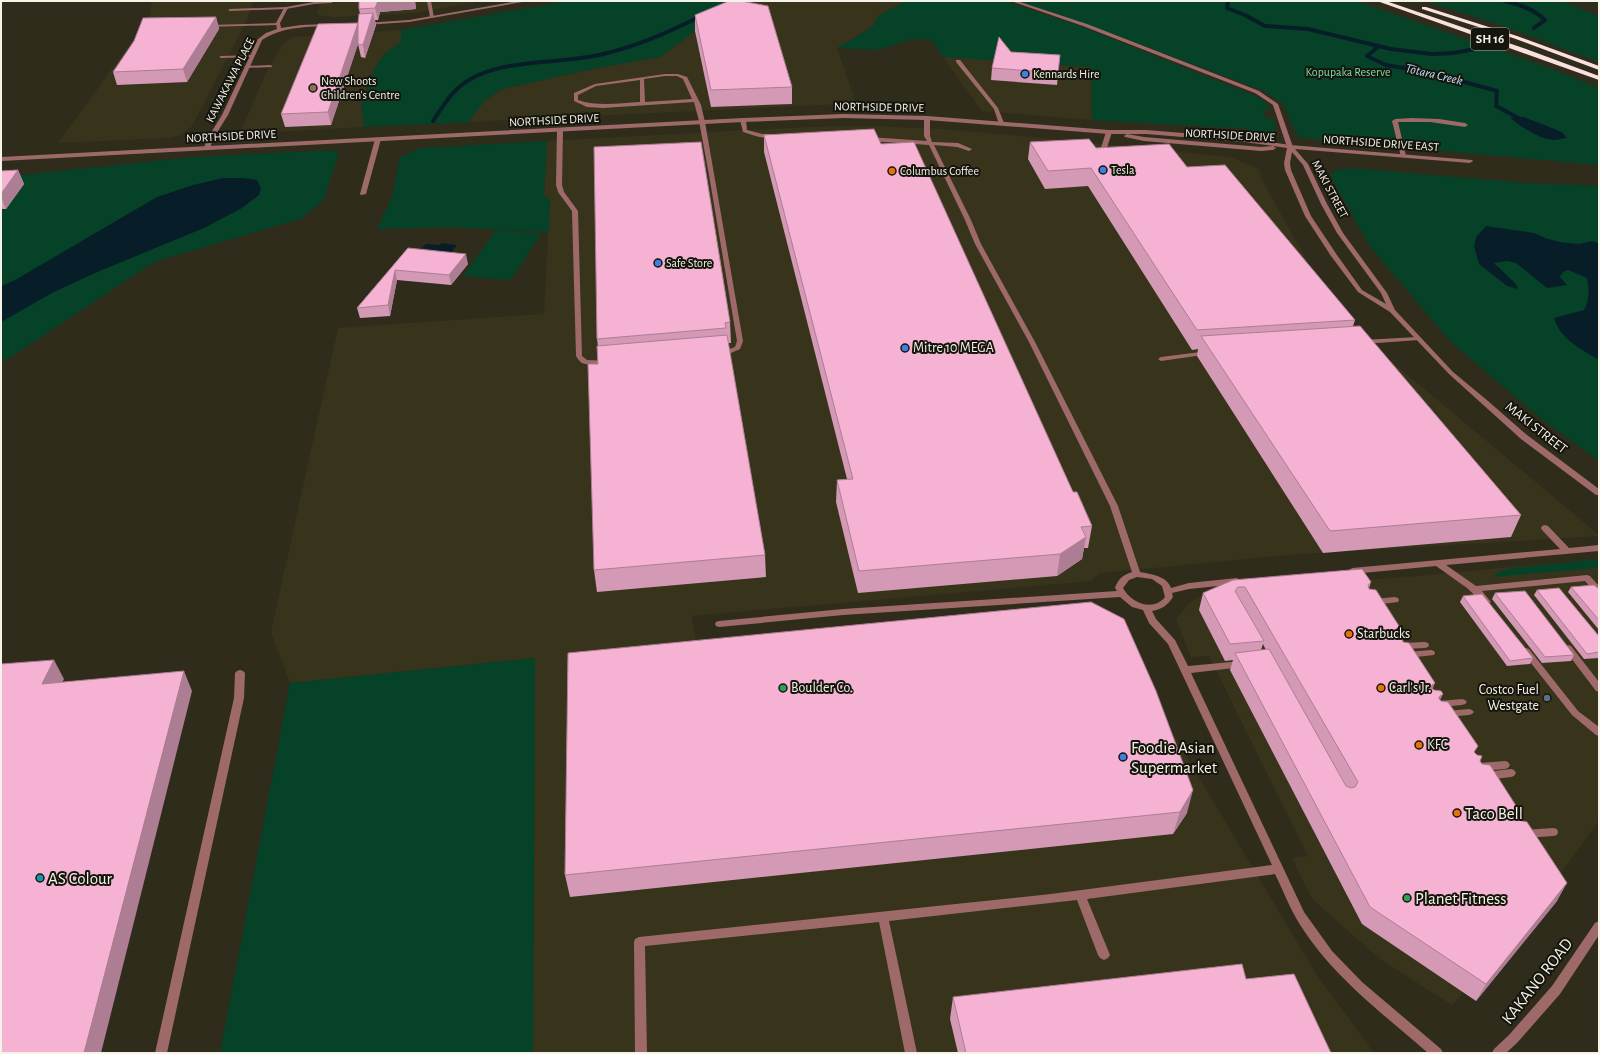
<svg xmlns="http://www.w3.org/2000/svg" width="1600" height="1054" font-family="'Alegreya Sans',sans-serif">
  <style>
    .built { fill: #38341b }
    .green { fill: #064228 }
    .water { fill: #071e29 }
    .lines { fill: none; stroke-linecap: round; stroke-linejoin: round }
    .stream { stroke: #071e29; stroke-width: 4 }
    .service { fill: #9e6a69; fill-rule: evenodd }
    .minor { fill: #9e6a69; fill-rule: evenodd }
    .tertiary { fill: #9e6a69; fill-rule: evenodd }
    .motorway { fill: #fae0df; fill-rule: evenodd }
    .wall { fill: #d399b5; fill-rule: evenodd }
    .shaded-wall { fill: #ac7d93 }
    .building { fill: #f5b2d2; stroke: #ac7d93 }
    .shop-dot { fill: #3f7fe0; stroke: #16150d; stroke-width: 1.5 }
    .education-dot { fill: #8d6e63; stroke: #16150d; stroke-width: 1.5 }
    .food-dot { fill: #e8710a; stroke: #16150d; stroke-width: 1.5 }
    .leisure-dot { fill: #2e9e5b; stroke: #16150d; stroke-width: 1.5 }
    .service-dot { fill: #5c6f8a; stroke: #16150d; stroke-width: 1.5 }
    .culture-dot { fill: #0f9aa8; stroke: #16150d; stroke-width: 1.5 }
    .labels { text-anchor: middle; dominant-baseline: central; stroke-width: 4; stroke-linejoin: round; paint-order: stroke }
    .far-park-label { font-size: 12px; fill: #7edda8; stroke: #16150d }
    .far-poi-label { font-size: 12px; fill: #f5f3e8; stroke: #16150d; text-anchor: start }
    .far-street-label { font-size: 12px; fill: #f5f3e8; stroke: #16150d }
    .shield { fill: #16150d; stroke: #b2b0a6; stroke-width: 1 }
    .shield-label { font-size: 13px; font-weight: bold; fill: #f5f3e8 }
    .far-water-label { font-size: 13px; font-style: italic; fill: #bde2f6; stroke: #16150d }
    .poi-label { font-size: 14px; fill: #f5f3e8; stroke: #16150d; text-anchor: start }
    .street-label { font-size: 14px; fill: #f5f3e8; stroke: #16150d }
    .near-poi-label { font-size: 17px; fill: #f5f3e8; stroke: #16150d; text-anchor: start }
    .near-street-label { font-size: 17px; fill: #f5f3e8; stroke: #16150d }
  </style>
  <rect width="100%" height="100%" fill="#302c1b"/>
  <path class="built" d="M152,1H254L246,22L192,126L181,135L167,138L58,143L149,18Z
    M322,1H480L415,13L333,17L319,15L317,13Z
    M747,1H906L878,16L874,26L837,48L856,104H840L469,122L484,101L502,89L592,69L660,57L694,32V30L727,14Z
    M401,30V43L386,52L375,68L361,104L364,127L256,133L242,129L266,73L284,43L294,37Z
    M943,57L1091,67L1092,120L982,111Z
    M871,126L941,129L1042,138L1230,157L1260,170L1261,178L1318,281L1374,347L1599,535V536L1299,554L1099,573L1091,581L691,616L697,646L1163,717L1318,977L1374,1053H533L535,658L290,683L271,632L338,328L544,314L550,200L544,196L547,141L807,127Z
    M1599,559V820L1531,915L1452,1005L1380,959L1312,899L1292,858L1308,856L1209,656L1191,657L1176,619L1191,601L1214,590L1407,577Z"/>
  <path class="green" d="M568,1H747L727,14L694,30V32L660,57L592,69L502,89L484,101L469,122L364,127L361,104L375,68L386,52L401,43V30Z
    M906,1H1005L1080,26L1260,98L1267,104L1270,110H1263L1266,118L1273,119L1276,129L1273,133L1247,131L1248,129L1092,120L1091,67L943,57L932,40L912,39L879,50L837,48L874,26L878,16Z
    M1018,1H1356L1544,66L1599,88V165L1301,138L1296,134L1284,105L1264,91L1080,22Z
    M1425,1H1562L1599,16V62L1500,25Z
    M547,141L544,195L550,199L549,232L450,227L377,229L392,197L400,157L421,148Z
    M337,150L338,156L323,201L300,219L154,262L8,359L1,361V177L194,157Z
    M1351,168L1527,183L1599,186V461L1539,417L1450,341L1369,245L1330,175L1336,170Z
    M496,230L541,234L511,280L463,276Z
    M1599,559V568L1492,577L1500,571L1512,568Z
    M535,658L533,1053H220L290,683Z"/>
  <path class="water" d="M1524,117L1562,132L1567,138C1563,138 1558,140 1554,140C1538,139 1522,127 1510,118Z
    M223,178H243L257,180L261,188L259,195L242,208L204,228L95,273L52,293L1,322V286L15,280L157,197L193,185Z
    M1486,226L1534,233L1548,239L1560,242L1579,244L1592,241L1599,243V360C1581,349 1560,339 1554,318L1584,310C1590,299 1589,289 1587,278L1568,270L1563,272L1560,277L1567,285L1547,288L1516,263L1507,261L1494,263L1516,284L1518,289L1507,286L1479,264L1474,246L1476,237Z
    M441,243L457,245L451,253L422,248L426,244L440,245Z"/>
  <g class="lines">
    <path class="stream" d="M1228,1L1227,8L1247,16L1265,26L1308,29L1391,49L1432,54L1453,53L1475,49
      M1505,1C1520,5 1534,9 1545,20L1534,28
      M1378,47L1367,56L1386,65L1432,73L1497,91L1496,106L1524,121
      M433,121C440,111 447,98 457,89C491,57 555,65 599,55C636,47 669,32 703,15"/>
    <path class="service" d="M332,1L333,2L331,3L314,4L286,9L230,11L228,10L230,9L286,7L314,2Z
      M427,1H431L434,18L430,17Z
      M1011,1H1017L1087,24L1259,91L1278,104L1293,147L1290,149L1287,147L1273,105L1255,93L1083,26Z
      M280,23V24L278,25L207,27L205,26L207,25Z
      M251,55H253V57L221,58L219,57L221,56Z
      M956,60H960L998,108L1004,123L1003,124H999L994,109L956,62Z
      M270,65L272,66V67L246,68L244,67L246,66Z
      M665,74H678L687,77L701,105L705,122L743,341L740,349C733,352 723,358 717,353L718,352L727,350L735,347L737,341L709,175L699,121L694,102L603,108L587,107L574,101V93L595,84ZM665,76H677L683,79L692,99L645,102L644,79ZM640,80V102C620,103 598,107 578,100V95L596,86Z
      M927,116L930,118V136L932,142L958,143L972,149L969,151L957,147L934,145L971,220L981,244L1035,342L1118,506L1140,572C1151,574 1167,576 1171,588L1189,583L1237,578L1241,581L1237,584L1189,589L1172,593L1173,597C1167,606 1162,609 1152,611L1156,619L1175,640L1188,666L1242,661L1245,662L1246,664L1245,666L1242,667L1191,673L1304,912L1332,951L1362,982L1441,1049L1443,1053H1428C1381,1012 1328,973 1296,918C1288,904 1282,888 1275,874L1087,899L1110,955L1108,958L1104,960L1100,958L1098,955L1077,900L889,921L917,1053H905L879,922L645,946L647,1053H635L634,942L635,939L639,937L1051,894L1272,865L1168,644L1149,623L1143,610L1132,607L1120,597L843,615L719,627L716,626L715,624L716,622L719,621L843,609L1117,591L1115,588C1118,579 1123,575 1132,572L1110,506L1029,342L975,244L965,220L929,145L869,141L866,139L869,137L927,141L924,136V118ZM1137,577L1152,579L1162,586L1165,597C1153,612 1131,603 1123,588L1129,580Z
      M743,118L746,120L747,130L762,134H773L776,136C767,141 753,135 743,132L740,120Z
      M1412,118L1439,119L1465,123L1468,125L1465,127L1430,122H1398L1406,156L1401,157L1392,121L1395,119Z
      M560,128L563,130L562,185L564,192L578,211L582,356L587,360L610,361L611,362C607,365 588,366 582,363C580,362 577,358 576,356L572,211L558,192L556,185L557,130Z
      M1109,130L1112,132L1105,154L1100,155L1099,154L1106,132Z
      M1417,337L1419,338V340L1363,344L1360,342L1363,340Z
      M1208,351L1210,352V354L1161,361L1158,359L1161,357Z
      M1545,525L1548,526L1569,548L1599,545V551L1446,565L1476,586L1587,575L1590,576L1599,586V595L1596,594L1585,581L1482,591L1491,602L1487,605L1484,604L1467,588L1436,566L1352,574L1348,571L1352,568L1560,549L1542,530L1541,528L1542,526Z
      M1395,597L1398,598L1399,600L1398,602L1374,605L1370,602L1374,599Z
      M1425,642L1428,643L1429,645L1428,647L1425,648L1402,649L1399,648L1398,646L1399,644L1402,643Z
      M1568,645L1571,646L1599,682V692L1596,691L1565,650L1564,648L1565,646Z
      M1526,648L1529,649L1578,711L1599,727V736L1596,735L1572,715L1523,653L1522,651L1523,649Z
      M1431,650L1434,651L1435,653L1434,655L1407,658L1404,657L1403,655L1404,653L1407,652Z
      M1462,699L1465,700L1467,702L1465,704L1462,705L1439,707L1436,706L1434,704L1436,702L1439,701Z
      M1469,709L1472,710L1474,712L1472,714L1469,715L1446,717L1443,716L1441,714L1443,712L1446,711Z
      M1505,761L1508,762L1510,765L1508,768L1505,769L1480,771L1477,770L1475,767L1477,764L1480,763Z
      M1511,769L1514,770L1516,773L1514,776L1511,777L1486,780L1483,779L1481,776L1483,773L1486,772Z
      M1553,828L1557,829L1558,832L1557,835L1553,836L1524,838L1520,837L1519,834L1520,831L1524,830Z"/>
    <path class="minor" d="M518,1H528L409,22L365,25L363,24L365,23L409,20Z
      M286,7L288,8L280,23L281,28L301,25L327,24L329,25L327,26C304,27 282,27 262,40L228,115L213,139L210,148L205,149L204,148L207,139L222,115L258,39L266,33L277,29L276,23L284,8Z
      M378,137L381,139L366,194L361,195L360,194L375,139Z
      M240,670L243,671L245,673L244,698L167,1053H155L234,698L235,673L237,671Z
      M1599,921V935L1560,994L1517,1043L1506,1053H1492L1494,1049L1509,1035L1552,986L1595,923Z"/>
    <path class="tertiary" d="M844,114L927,116L1109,130H1146L1245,138L1290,145L1472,160L1473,161L1470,163L1295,149L1308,164L1327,204L1343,233L1387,293L1395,310L1453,372L1488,401L1527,435L1599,489V495H1596L1521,439L1449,374L1390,312L1358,292L1331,256L1305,216L1285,170L1284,163L1287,148L1245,142L1146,134H1109L927,120L844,118L743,122L1,161V157L743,118ZM1292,152L1303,165L1321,204L1337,233L1381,293L1386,304L1362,290L1337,255L1311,216L1291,170L1290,163Z
      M1127,134L1144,137L1261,147L1273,146L1276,148L1273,150L1261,151L1144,141L1125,137L1124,136Z"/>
    <path class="motorway" d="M1377,1H1386L1526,49L1599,76V80Z
      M1422,7H1426L1517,36L1599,66V70L1513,38L1422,9Z"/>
  </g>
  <path class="wall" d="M359,1H415L416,9L380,12L378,20H375L376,25L365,58L361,57L358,44L331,125L285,127L281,114L358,23L360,14L359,9Z
    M695,15L792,87V104L711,107L695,31Z
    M216,17L219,29L187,82L117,85L113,72Z
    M1011,52L1060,55L1057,85L991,80L992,68Z
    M764,135L881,144L1092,526L1088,548H1084L1082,559L1057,576L858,593L836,502L837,480L847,479L764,152Z
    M1030,142L1096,148L1187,167L1355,320L1353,326L1521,515L1511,537L1323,553L1197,356L1198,349L1192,350L1088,186L1045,189L1028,159Z
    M18,170L24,184L6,209H1V171Z
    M408,248L468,264L451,285L397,280L390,316L360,318L357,308Z
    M730,322L731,343H728L765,555L766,577L597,592L594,570L598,346L597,339Z
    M1233,580L1371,582L1369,588L1397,632L1433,689L1517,818L1518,820L1557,901L1476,1001L1362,924L1230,670L1233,660L1225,661L1199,610L1203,593ZM1263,644L1266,650H1261Z
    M1571,587L1599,589V630L1568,592Z
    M1537,590L1599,636V658L1584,659L1534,595Z
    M1495,593L1574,655L1571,661L1542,663L1492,599Z
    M1463,596L1533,658L1530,664L1507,666L1460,602Z
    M568,653L1187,813L1173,834L570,897L565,875Z
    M1246,979L1331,1053H958L950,1019L953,997Z"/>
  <path class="shaded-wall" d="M378,1H415L416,9L380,12L378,20L375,8Z
    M373,13L376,25L365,58L363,45Z
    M216,17L219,29L187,82L183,69Z
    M358,23L361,35L331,125L328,112Z
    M18,170L24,184L6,209L1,197V194Z
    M466,254L468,264L451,285L449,275Z
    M395,270L397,280L390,316L388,305Z
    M1086,537L1082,559L1057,576L1060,554Z
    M54,660L64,679L52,704L42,684Z
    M184,671L192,691L101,1053H84Z
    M1435,683L1428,700L1431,686Z
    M1443,694L1435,711L1439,697Z
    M1193,790L1187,813L1173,834L1180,812Z
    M1567,883L1557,901L1476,1001L1486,984Z"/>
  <path class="building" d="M359,1H378L375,8L359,9Z
    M729,1H741L768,6L792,87L711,90L695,15Z
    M373,13L363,45L358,44V23L328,112L281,114L318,24L358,23L359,14Z
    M216,17L183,69L113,72L134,41L143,18Z
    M999,37L1011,52L1060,55L1058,73L992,68Z
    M874,129L881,144L914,142L1073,492H1077L1092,526L1081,527L1086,537L1060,554L859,571L837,480L853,479L764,135Z
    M1089,139L1096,148L1169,144L1187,167L1225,165L1355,320L1197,330L1091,168L1048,171L1030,142Z
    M701,142L730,322L725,323L726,328L597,339L594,147Z
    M18,170L1,194V171Z
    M408,248L466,254L449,275L395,270L388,305L357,308Z
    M1360,326L1521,515L1330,531L1201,336Z
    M727,335L765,555L594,570L588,364H598L597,346Z
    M1362,569L1371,582L1368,585L1369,589L1376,590L1399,626L1396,629L1397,633L1405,635L1402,638L1403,642L1409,643L1435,683L1431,686V688L1434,690L1441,691L1443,694L1439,697V699L1441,701L1448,702L1478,746L1474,752L1477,755L1482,756L1480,761L1482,764L1490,765L1520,812L1517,816L1518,820L1527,822L1567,883L1486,984L1370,907L1235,653L1269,649L1346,786L1351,788L1355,787L1358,782L1245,587H1238L1235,591L1264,641L1230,644L1203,593L1233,580Z
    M1594,585L1599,589V620L1571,587Z
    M1559,588L1598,635L1599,636V652L1587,654L1537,590Z
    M1525,591L1574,655L1545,657L1495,593Z
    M1482,594L1533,658L1510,661L1463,596Z
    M1091,602L1124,619L1156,691L1193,790L1180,812L565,875L568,653Z
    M54,660L42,684L184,671L84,1053H1V664Z
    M1242,964L1246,979L1294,974L1331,1053H966L953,997Z"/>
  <g class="shop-dot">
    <circle cx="1025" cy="74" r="4"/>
    <circle cx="1103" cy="170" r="4"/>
    <circle cx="658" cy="263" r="4"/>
    <circle cx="905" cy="348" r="4"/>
    <circle cx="1123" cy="757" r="4"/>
  </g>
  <circle class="education-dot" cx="313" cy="88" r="4"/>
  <g class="food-dot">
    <circle cx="892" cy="171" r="4"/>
    <circle cx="1349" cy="634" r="4"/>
    <circle cx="1381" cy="688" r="4"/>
    <circle cx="1419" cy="745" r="4"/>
    <circle cx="1457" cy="813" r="4"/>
  </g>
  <g class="leisure-dot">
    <circle cx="783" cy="688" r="4"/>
    <circle cx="1407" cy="898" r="4"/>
  </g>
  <circle class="service-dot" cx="1547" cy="698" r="4"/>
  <circle class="culture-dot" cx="40" cy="878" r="4"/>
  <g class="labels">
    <g class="far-park-label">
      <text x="1348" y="72">Kopupaka Reserve</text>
    </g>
    <g class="far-poi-label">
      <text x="1033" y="74">Kennards Hire</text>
      <text x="321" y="81">New Shoots<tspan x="321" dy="14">Children's Centre</tspan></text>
      <text x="1111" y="170">Tesla</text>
      <text x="900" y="171">Columbus Coffee</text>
      <text x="666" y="263">Safe Store</text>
    </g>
    <g class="far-street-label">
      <text transform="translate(230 80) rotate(-63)">KAWAKAWA PLACE</text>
      <text transform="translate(879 107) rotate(1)">NORTHSIDE DRIVE</text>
      <text transform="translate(554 120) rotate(-3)">NORTHSIDE DRIVE</text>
      <text transform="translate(1230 135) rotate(3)">NORTHSIDE DRIVE</text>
      <text transform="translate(231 136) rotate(-3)">NORTHSIDE DRIVE</text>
      <text transform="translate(1381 143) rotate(4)">NORTHSIDE DRIVE EAST</text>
      <text transform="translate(1330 189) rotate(62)">MAKI STREET</text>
    </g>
    <rect class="shield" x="1471" y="28" width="38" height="22" rx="3"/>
    <g class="shield-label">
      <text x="1490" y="39">SH 16</text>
    </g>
    <g class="far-water-label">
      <text transform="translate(1434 75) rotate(13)">Tōtara Creek</text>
    </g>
    <g class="poi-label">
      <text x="913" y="348">Mitre 10 MEGA</text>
      <text x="1357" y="634">Starbucks</text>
      <text x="791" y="688">Boulder Co.</text>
      <text x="1389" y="688">Carl's Jr.</text>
      <text x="1539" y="690" text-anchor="end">Costco Fuel<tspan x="1539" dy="16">Westgate</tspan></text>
      <text x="1427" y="745">KFC</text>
    </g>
    <g class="street-label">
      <text transform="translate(1536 428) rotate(38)">MAKI STREET</text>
    </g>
    <g class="near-poi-label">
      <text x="1131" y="747">Foodie Asian<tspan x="1131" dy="20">Supermarket</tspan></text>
      <text x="1465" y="813">Taco Bell</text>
      <text x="48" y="878">AS Colour</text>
      <text x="1415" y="898">Planet Fitness</text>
    </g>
    <g class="near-street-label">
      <text transform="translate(1537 981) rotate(-52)">KAKANO ROAD</text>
    </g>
  </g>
  <rect width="1600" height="1054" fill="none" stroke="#f5f3e8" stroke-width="4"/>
</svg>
